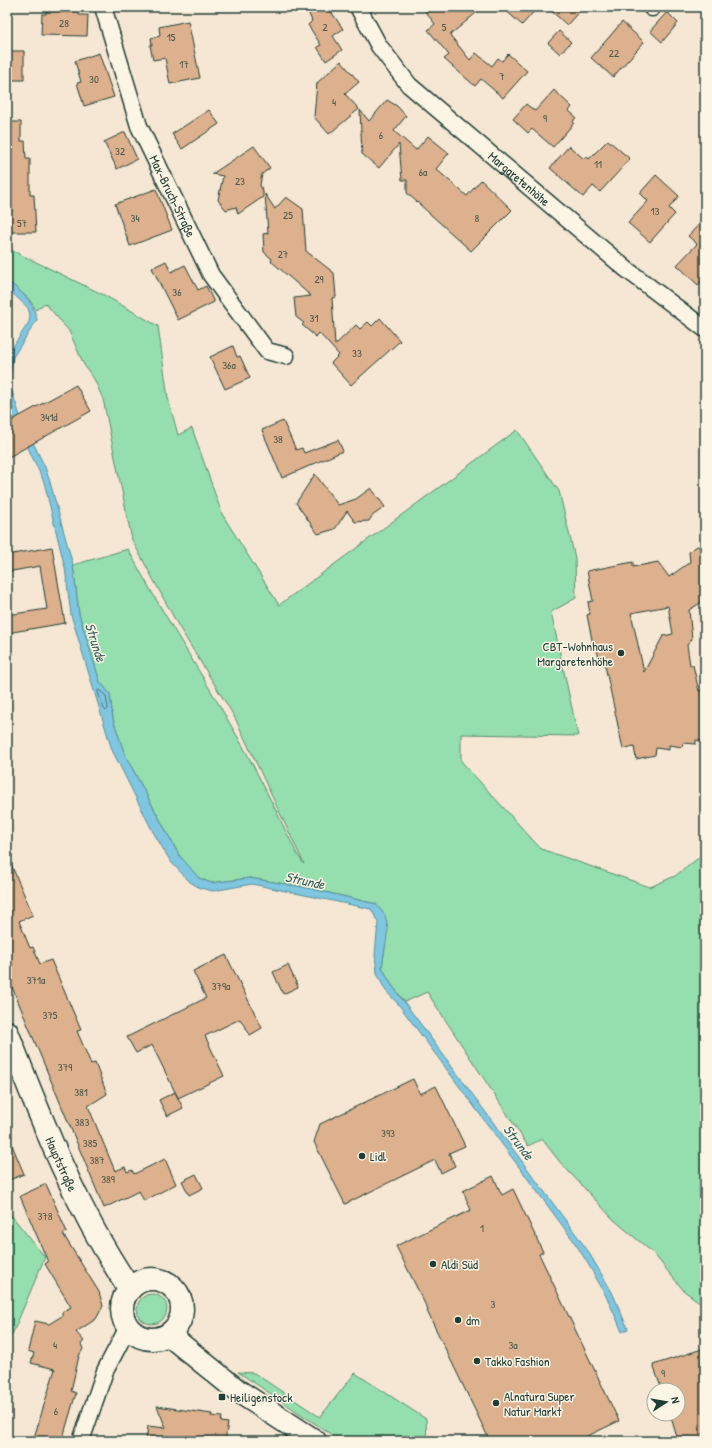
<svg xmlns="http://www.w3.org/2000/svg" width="712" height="1448" font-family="'Patrick Hand',sans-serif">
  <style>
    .green { fill: #95dead; stroke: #5a8e70 }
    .water { fill: #7fc6e0; stroke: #598f9b }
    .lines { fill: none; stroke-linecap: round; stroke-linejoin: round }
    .shore { stroke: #457479; stroke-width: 1 }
    .building { fill: #ddb08e; stroke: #1f3d34; fill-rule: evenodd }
    .minor-casing { stroke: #1f3d34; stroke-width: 19 }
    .secondary-casing { stroke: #1f3d34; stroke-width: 25 }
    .minor { stroke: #fcf5e5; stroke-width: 16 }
    .secondary { stroke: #fcf5e5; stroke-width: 22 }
    .poi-dot { fill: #1f3d34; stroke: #fcf5e5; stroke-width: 1.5 }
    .labels { text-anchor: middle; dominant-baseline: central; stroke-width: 3; stroke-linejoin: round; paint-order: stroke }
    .number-label { font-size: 11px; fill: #4e5a4a }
    .street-label { font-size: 13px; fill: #1f3d34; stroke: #fcf5e5 }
    .poi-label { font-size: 13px; fill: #1f3d34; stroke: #fcf5e5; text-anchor: start }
    .water-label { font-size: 14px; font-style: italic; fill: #375f5f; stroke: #fcf5e5 }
  </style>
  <rect width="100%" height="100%" fill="#f6e7d4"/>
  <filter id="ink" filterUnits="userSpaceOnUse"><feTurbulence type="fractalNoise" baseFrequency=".025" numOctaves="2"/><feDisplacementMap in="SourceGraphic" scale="8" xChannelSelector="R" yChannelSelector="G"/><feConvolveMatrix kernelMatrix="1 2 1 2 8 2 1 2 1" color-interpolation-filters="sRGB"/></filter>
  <g filter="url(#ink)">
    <path class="green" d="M7,248L104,295L158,326L168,398L178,435L192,428L222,514L279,605L517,430L559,491L575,558L576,598L551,612L578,736L461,734V761L541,849L650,887L675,876L705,853V1306L684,1291L653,1253L613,1219L559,1161L542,1139L528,1146L427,992L405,1002L391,984L382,967L385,947L376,904L308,888L250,878L211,883L199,878L189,868L179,855L125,755L113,719L110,694L100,682L79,614L73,565L128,549C159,608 196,664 229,722C254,764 275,809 297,854L304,864L234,716L179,627L132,540L103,399L94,379L84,365L69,331L45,303L36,310L29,299L7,280Z
      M7,1210L45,1257L12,1335L7,1341Z
      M137 1309a15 15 0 1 1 30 0a15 15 0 1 1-30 0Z
      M238,1372L254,1373L320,1417L355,1373L426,1419L427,1441H341Z"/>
    <path class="water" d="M7,280C21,292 34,301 37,320L13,357L9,382L20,416L45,467L50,482L73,565L79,614L100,682L110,694L113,719L125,755L179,855L199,878L211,883L250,878L308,888L376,904L385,915L388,929L382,967L391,984L586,1248L612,1292L628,1329L622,1332C609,1299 592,1269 573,1240L399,1005L385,990L377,973L375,955L378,922L371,909L252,884L213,891L200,888L190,882L171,862L153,832L112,750L71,615L65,568L44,482L7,404V356L29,322L30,315L28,308L7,288Z"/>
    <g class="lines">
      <path class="shore" d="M99,690L106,696L108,709L106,711L104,709L98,692Z"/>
    </g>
    <path class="building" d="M306,7H328L343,29L333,36L342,50L326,61L317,47L321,45L308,25L312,21Z
      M422,7H483L450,35L470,60L476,53L492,66L498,58L502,61L508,54L527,71L503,98L481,79L475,86L444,59L449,55L428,30L435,24Z
      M502,7H538L522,25Z
      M547,7H583L567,25Z
      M46,11H78L79,15H88L87,36L41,35L42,14H46Z
      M667,12L678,23L662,42L650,31Z
      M188,21L200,78L170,84L165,58L153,60L150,45H152L151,38L160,36L159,27Z
      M622,22L644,42L613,77L591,58Z
      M559,31L571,42L560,54L548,43Z
      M7,51H24V80H7Z
      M99,53L114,97L84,106L77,83L81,82L75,61Z
      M341,61L359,82L345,94L359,109L329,134L314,117L317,83Z
      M554,90L572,107L569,111L576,117L573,122L574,123L553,147L532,129L528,133L513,119L526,104L535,111Z
      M387,100L397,106L406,116L394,131L416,150L428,136L449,153L436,169L467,196L481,180L512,210L471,251L407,193V180H402L399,144L379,168L362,154L360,110L369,121Z
      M209,110L219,124L182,149L172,134Z
      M7,122H21V141H25L26,159H30V195H34L36,232H10Z
      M125,132L137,159L117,169L104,142Z
      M608,140L630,159L600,192L593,186L583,197L550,168L569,146L584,159L586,156L589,159Z
      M254,146L270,168L262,174L260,185L263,191V197L238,214L236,207L226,210L218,200L223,176L212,174Z
      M656,175L679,196L669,208L675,214L650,242L628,223L648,201L640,193Z
      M156,189L172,230L130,246L115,204Z
      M265,194L275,209L286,197L303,209L306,251L334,273L336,297L332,298L335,345L356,325L360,329L368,322L372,326L380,318L400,341L351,385L331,363L339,355L319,333L316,337L302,325L304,323L296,317L294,298L311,296L271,261L272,259L264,252L263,234L268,233Z
      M705,218V277L698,285L677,265L697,244L688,236Z
      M166,261L171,272L185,265L198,290L206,286L214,302L178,320L152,268Z
      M233,346L237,357L240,356L250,378L225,389L210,357Z
      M76,385L91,411L7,458V423Z
      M283,421L296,450L302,448L304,453L338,440L343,451L282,478L262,430Z
      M315,474L338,505L356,499L371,488L385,507L372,516L369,521L355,522L347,511L335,529L318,534L296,503Z
      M697,546L705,550V600L689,610L692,639L687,645L690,665H693L698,687L699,691L705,690V741L696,740V744L683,743L682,747L669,745V750L656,748L655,755L636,759L634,746L623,749L604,661L600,662L597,650H594L587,615L590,614L588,602L593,601L587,571L633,562V567L658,562L669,577L690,562L689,552ZM668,606L673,634L663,636L644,672L631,613Z
      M52,547L65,623L7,633V615L47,609L40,566L7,572V555Z
      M7,855L33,915L19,921L30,948L33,947L40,964L51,960L81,1030L77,1031L91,1064L95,1063L107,1094L88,1106L115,1171L125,1167L127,1172L132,1170L134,1174L165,1159L176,1184L144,1201L139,1191L104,1208L7,975Z
      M226,955L262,1028L250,1035L240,1019L205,1036L224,1076L178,1098L152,1045L136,1053L127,1037L206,998L193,971Z
      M288,965L298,987L283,994L273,972Z
      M413,1079L420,1094L436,1086L465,1146L449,1153L455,1166L441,1173L435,1160L345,1204L314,1142L320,1124Z
      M175,1092L183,1108L167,1116L159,1100Z
      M7,1133L24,1174L7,1181Z
      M196,1174L203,1188L189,1195L182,1181Z
      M493,1176L502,1195L513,1189L543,1252L539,1254L619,1421L577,1441H490L427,1311L428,1310L396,1246L471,1210L463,1191Z
      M46,1184L67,1232L63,1234L99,1292L103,1306L96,1319L76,1332L84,1341L81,1344L83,1349L79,1356L71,1391L76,1393L62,1441H33L55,1369L31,1363L34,1353L28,1351L35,1321L49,1324L62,1316V1312L71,1307L45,1264L48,1262L20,1196Z
      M702,1349L705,1357V1441H678L670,1414H678V1390H662L653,1365Z
      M157,1406L212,1414L211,1416L222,1417L221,1422L228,1423L225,1441H146L148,1426L166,1428Z"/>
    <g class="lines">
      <defs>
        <g id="minor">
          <path id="s1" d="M103,7L139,126L211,275L267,351L286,356"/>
          <path id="s2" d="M358,7L379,46L409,85L626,269L705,329"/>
          <path d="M651,7L652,8"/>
          <path d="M81,1441L105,1371L128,1327"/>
        </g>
        <g id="secondary">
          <path id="s3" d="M7,1032C41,1119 77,1212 130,1289"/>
          <circle cx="152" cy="1309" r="30"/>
          <path d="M169,1335L238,1391L315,1441"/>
        </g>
      </defs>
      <use href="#minor" class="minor-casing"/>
      <use href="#secondary" class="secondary-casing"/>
      <use href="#minor" class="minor"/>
      <use href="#secondary" class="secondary"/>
    </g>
  </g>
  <g class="poi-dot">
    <circle cx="621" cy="653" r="4"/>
    <circle cx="362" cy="1156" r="4"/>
    <circle cx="433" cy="1264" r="4"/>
    <circle cx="458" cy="1320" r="4"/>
    <circle cx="477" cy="1361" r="4"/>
    <rect x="218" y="1393" width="8" height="8" rx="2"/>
    <circle cx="496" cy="1403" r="4"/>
  </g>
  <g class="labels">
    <g class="number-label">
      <text x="64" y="23">28</text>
      <text x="325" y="27">2</text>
      <text x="444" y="27">5</text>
      <text x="171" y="37">15</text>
      <text x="614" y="53">22</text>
      <text x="184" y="64">17</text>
      <text x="502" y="76">7</text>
      <text x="94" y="79">30</text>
      <text x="334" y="102">4</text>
      <text x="545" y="118">9</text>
      <text x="381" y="135">6</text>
      <text x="120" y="151">32</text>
      <text x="598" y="164">11</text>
      <text x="423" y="172">6a</text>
      <text x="240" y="181">23</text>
      <text x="655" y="211">13</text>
      <text x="288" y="215">25</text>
      <text x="135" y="218">34</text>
      <text x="477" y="218">8</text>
      <text x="22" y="223">57</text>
      <text x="283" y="254">27</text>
      <text x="319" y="279">29</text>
      <text x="177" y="292">36</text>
      <text x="314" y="318">31</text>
      <text x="357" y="353">33</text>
      <text x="229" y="365">36a</text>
      <text x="49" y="417">341d</text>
      <text x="278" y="439">38</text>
      <text x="36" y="980">371a</text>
      <text x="221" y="986">379a</text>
      <text x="50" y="1015">375</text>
      <text x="65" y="1067">379</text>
      <text x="81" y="1092">381</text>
      <text x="82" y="1122">383</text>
      <text x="388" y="1133">393</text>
      <text x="90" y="1143">385</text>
      <text x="97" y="1160">387</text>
      <text x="108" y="1179">389</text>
      <text x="45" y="1216">378</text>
      <text x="482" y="1228">1</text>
      <text x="493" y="1304">3</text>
      <text x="55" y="1345">4</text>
      <text x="513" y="1345">3a</text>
      <text x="663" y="1373">9</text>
      <text x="56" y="1411">6</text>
    </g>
    <g class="street-label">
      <text stroke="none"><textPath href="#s2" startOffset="238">Margaretenhöhe</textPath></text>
      <text stroke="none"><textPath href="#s1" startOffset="202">Max-Bruch-Straße</textPath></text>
      <text stroke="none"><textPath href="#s3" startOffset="143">Hauptstraße</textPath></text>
    </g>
    <g class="poi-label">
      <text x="613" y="646" text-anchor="end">CBT-Wohnhaus<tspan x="613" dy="15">Margaretenhöhe</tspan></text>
      <text x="370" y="1156">Lidl</text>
      <text x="441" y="1264">Aldi Süd</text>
      <text x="466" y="1320">dm</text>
      <text x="485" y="1361">Takko Fashion</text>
      <text x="504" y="1396">Alnatura Super<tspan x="504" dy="15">Natur Markt</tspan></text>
      <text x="230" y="1397">Heiligenstock</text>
    </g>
    <g class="water-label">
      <text transform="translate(96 642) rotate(72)">Strunde</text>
      <text transform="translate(305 880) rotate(12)">Strunde</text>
      <text transform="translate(519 1142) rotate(53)">Strunde</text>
    </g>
  </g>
  <rect width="712" height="1448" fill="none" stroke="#fcf5e5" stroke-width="24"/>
  <rect x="12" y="12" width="688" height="1424" fill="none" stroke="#1f3d34" stroke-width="1.5" filter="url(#ink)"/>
  <g transform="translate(666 1402) rotate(78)"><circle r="19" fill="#fcf5e5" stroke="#a4ab9e"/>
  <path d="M0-3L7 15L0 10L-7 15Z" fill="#1f3d34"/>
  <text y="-6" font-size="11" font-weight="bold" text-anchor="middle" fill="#1f3d34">N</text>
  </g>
</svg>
